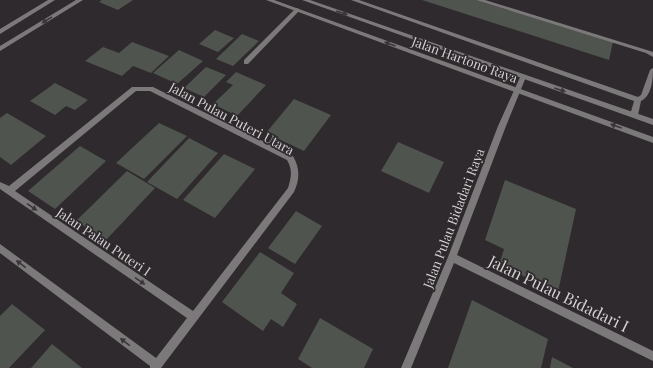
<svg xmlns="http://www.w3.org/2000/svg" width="653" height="368" font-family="'Playfair Display',serif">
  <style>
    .building { fill: #50544f }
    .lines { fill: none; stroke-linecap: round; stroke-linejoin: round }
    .service { fill: #7c797b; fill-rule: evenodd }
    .minor { fill: #7c797b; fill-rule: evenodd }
    .tertiary { fill: #7c797b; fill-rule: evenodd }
    .oneway { fill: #3b3639 }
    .labels { text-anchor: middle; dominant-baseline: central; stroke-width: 3.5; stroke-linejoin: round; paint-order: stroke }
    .street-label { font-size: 13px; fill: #d5d2d4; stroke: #2f2a2d }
    .near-street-label { font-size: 16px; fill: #d5d2d4; stroke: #2f2a2d }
  </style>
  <rect width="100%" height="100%" fill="#2f2a2d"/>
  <path class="building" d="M102,0H133L118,10L99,2Z
    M422,0H476L613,42L609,60Z
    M215,30L234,38L218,52L199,44Z
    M242,34L259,41L233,66L216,59Z
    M132,42L169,56L151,73L133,66L122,76L85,61L103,47L119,53Z
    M179,50L203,61L177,84L153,73Z
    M206,67L226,75L204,97L184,88Z
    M236,72L266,85L237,116L213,104L233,85L226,82Z
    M55,83L88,100L75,110L66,106L55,115L30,101Z
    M294,99L331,115L304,151L266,133Z
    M7,113L46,136L11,165L0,157V118Z
    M159,123L187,136L144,179L116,163Z
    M189,138L218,153L177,199L147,182Z
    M398,142L444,162L429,193L381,171Z
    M80,146L106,161L55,209L28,191Z
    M224,154L255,169L215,218L183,200Z
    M127,171L155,188L106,240L76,221Z
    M505,180L576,209L558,292L499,265L504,249L485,240Z
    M296,211L322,226L295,264L268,248Z
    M260,252L294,273L281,293L297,304L283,327L271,319L263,331L222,302Z
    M472,300L548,339L541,368H448Z
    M12,304L45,330L9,368H0V316Z
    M320,318L373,349L364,368H312L298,359Z
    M52,344L82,368H31Z
    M552,357L573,368H550Z"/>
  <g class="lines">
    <path class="service" d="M351,0H359L638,97L641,95L650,70L653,68C653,79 652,96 641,101L638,115L634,118L630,115L634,101Z
      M476,0H485L650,51L653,52V57L646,53Z
      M297,8L299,9V11L248,64H244V60L295,9Z"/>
    <path class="minor" d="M521,75H525L526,77L506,126L457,255L653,351V361L454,263L411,368H401L448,257L498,126Z
      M132,87H153L293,156C300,168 300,179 294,192L161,368H150V366L0,253V244L156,358L187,318L0,189V182L9,186ZM136,91H150L287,160C293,170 291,178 288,188L193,311L15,191Z"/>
    <path class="tertiary" d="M48,0H55L0,34V29Z
      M76,0H83L0,51V46Z
      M266,0H274L653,137V143Z
      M302,0H310L653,119V125Z"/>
  </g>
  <defs><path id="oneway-solid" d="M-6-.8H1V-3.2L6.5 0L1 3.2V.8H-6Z"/></defs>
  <g class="oneway">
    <use href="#oneway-solid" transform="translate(342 13) rotate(19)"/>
    <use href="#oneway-solid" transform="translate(47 20) rotate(148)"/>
    <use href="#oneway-solid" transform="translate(390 44) rotate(-160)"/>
    <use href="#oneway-solid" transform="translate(560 90) rotate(19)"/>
    <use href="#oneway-solid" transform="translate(616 126) rotate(-160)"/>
    <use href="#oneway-solid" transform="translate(32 207) rotate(34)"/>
    <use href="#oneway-solid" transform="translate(21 264) rotate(-143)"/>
    <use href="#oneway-solid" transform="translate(140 281) rotate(34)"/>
    <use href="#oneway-solid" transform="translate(125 342) rotate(-143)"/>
  </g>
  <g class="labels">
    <g class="street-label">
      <text transform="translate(465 59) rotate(20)">Jalan Hartono Raya</text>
      <text transform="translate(232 118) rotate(28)">Jalan Pulau Puteri Utara</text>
      <text transform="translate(453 218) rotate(-69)">Jalan Pulau Bidadari Raya</text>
      <text transform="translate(104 241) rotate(34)">Jalan Palau Puteri I</text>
    </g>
    <g class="near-street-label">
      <text transform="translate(559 293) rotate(26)">Jalan Pulau Bidadari I</text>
    </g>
  </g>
</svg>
